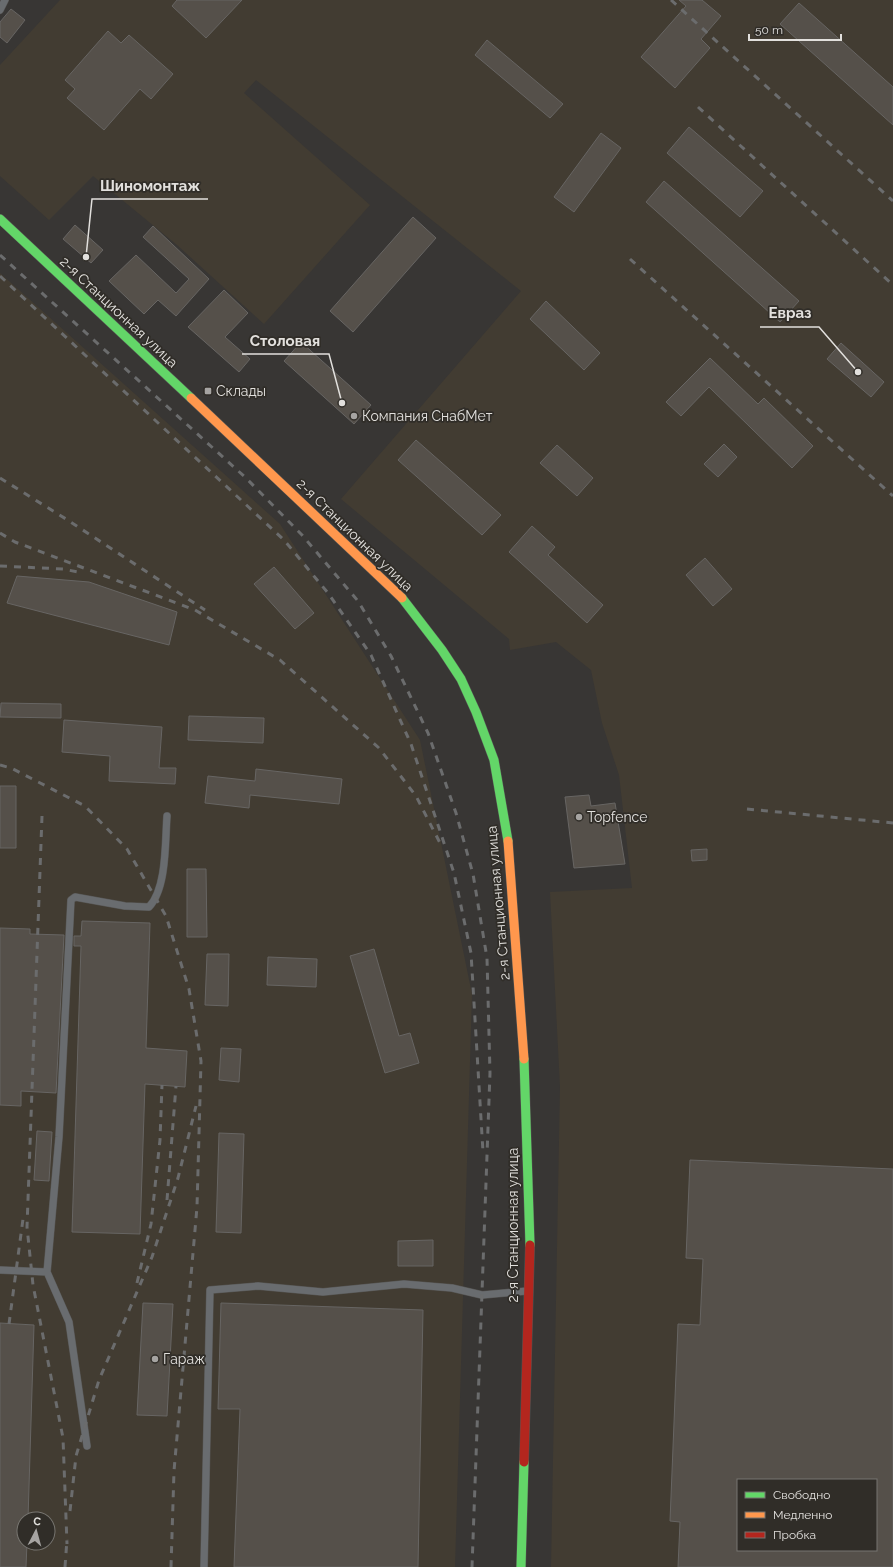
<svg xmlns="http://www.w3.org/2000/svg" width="893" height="1567" font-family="Raleway,sans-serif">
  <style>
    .built { fill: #423c32; fill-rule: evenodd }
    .building { fill: #55504a; stroke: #676563; fill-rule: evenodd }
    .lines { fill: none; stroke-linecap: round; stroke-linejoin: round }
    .lane-casing { stroke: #565553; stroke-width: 8 }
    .fast-casing { stroke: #565553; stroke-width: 10 }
    .slow-casing { stroke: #565553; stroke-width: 10 }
    .jam-casing { stroke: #565553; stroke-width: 10 }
    .lane { stroke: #696c6f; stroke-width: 7 }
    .fast { stroke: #63d668; stroke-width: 9 }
    .slow { stroke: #ff974d; stroke-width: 9 }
    .jam { stroke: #b3261e; stroke-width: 9 }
    .rail { stroke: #6b6c6d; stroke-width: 3; stroke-dasharray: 7 7; stroke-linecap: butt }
    .poi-dot { fill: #a6a4a2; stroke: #302d28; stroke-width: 1.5 }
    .labels { text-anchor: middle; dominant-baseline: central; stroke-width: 3.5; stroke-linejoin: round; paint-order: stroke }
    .street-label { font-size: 14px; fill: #e2e0dd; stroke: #302d28 }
    .poi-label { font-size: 14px; fill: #e2e0dd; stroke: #302d28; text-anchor: start }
    .leader { fill: none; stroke: #e2e0dd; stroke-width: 1.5 }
    .callout-dot { fill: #e2e0dd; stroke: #302d28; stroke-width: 1.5 }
    .callout-label { font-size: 15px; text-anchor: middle; font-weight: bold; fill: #e2e0dd; stroke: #302d28; stroke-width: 3.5; stroke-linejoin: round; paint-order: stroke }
  </style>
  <rect width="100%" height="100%" fill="#383634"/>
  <path class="built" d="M60,0H893V1567H551L560,1087L550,892L632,888L619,775L602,723L591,670L556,642L510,650L509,639L341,499L521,291L256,80L244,93L370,205L264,324L177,245L93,176L49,220L0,176V65ZM738,1480H876V1550H738Z
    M0,273L280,524L420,740L472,994L455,1567H0ZM24,1519H48V1543H24Z"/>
  <path class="building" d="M177,0H242L206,38L172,6Z
    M679,0H702L721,16L701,39L710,48L675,88L641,57L686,6Z
    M799,3L893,87V125L780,24Z
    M11,9L25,20L7,43L0,37V22Z
    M108,31L121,43L129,35L173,74L151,99L140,89L104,130L67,98L75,89L65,80Z
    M487,40L563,104L550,118L475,55Z
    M689,127L763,191L740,217L667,153Z
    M601,133L621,148L574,212L554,197Z
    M664,181L799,301L780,322L646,202Z
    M413,217L436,238L353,332L330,311Z
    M75,225L103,250L91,263L63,239Z
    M153,226L209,279L176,316L158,300L144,314L109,281L136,255L176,293L189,279L143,237Z
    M224,290L248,313L225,337L250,359L239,372L188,327Z
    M546,301L600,353L584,370L530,319Z
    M301,342L371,405L354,424L284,361Z
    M841,343L884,382L871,397L827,359Z
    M710,358L758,404L764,398L813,446L792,468L709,387L681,416L666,402Z
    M416,440L501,515L482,535L398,460Z
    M724,444L737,457L718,477L704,464Z
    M557,445L593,478L577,496L540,463Z
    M532,526L555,547L548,555L603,605L587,623L509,552Z
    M705,558L732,589L713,606L686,575Z
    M274,567L314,613L295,629L254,584Z
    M17,576L89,582L177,612L169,645L7,603Z
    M1,703L61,704V718L0,717Z
    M189,716L264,718L263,743L188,740Z
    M64,720L162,727L159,768H176L175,784L109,781L110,756L62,752Z
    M256,769L342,779L339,804L250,795L249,808L205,803L208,776L255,781Z
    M0,786H16V848H0Z
    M589,795L591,806L615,803L625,864L574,868L565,797Z
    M707,849V860L692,861L691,850Z
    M187,869H206L207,937H187Z
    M82,921L150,923L146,1048L187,1051L185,1087L145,1084L140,1234L72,1232L81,946H74V936H81Z
    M0,928L30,929V934L64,935L56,1093L21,1091V1106L0,1105Z
    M374,949L399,1036L410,1033L419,1063L385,1073L350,956Z
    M207,954H229L228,1006L205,1005Z
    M268,957L317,959L316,987L267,985Z
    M221,1048L241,1049L239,1082L219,1080Z
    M37,1131L52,1132L49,1181L34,1180Z
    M219,1133L244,1134L241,1233L216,1232Z
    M690,1160L893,1169V1567H678L680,1522L670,1521L678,1324L700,1325L703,1259L686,1258ZM738,1480H876V1550H738Z
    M433,1240V1266H398V1241Z
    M143,1303L173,1304L167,1416L137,1415Z
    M221,1303L423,1310L418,1567H234L240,1409H218Z
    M0,1323L34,1325L28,1519H24V1543H27L26,1567H0Z"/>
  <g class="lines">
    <defs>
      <path id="lane" d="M0,10L5,0
        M0,1270L47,1272L69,1322L87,1446
        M47,1272L59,1137L71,900L75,897L125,906L149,907C167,888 165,842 167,816
        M204,1567L210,1290L258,1286L323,1292L404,1284L452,1288L482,1295L527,1291"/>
      <path id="fast" d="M0,219L191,398
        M402,598L442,650L461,679L476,712L494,760L508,841
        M524,1059L530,1245
        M521,1567L524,1462"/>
      <path id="slow" d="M191,398L402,598
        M508,841L524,1059"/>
      <path id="jam" d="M524,1462L530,1245"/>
    </defs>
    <use href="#lane" class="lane-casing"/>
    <use href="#fast" class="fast-casing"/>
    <use href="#slow" class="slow-casing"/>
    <use href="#jam" class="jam-casing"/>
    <use href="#lane" class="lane"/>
    <use href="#fast" class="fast"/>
    <use href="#slow" class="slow"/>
    <use href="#jam" class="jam"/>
    <path class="rail" d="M671,0L893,201
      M698,107L893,285
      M0,255L246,478L302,535L358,601L391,656L428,733L456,813L473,874L487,958L490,1073L472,1567
      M630,259L893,496
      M0,276L284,540L328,593L371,655L411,744L454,873L471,953L483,1152
      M0,478L66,519L205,610
      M0,533L15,542L195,610L280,660L379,748L416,796L440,843
      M0,566L63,569L83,573
      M0,765L11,768L85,806L127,849L166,916L189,989L201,1061L197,1207L174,1471L171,1567
      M747,809L893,823
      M42,816L27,1227L33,1285L63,1438L67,1544
      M167,1200L176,1086
      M137,1283L151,1224L160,1140L162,1085
      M9,1324L23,1219
      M70,1511L76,1456L99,1380L152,1257L178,1178L196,1106
      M65,1567L67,1539"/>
  </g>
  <g class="poi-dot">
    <rect x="204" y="387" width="8" height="8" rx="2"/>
    <circle cx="354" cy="416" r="4"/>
    <circle cx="579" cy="817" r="4"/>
    <circle cx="155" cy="1359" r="4"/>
  </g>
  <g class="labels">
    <g class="street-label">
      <text transform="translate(119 312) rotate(43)">2-я Станционная улица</text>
      <text transform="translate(355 535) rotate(44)">2-я Станционная улица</text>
      <text transform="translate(498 903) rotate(-95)">2-я Станционная улица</text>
      <text transform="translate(513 1225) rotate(-90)">2-я Станционная улица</text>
    </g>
    <g class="poi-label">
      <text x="216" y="391">Склады</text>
      <text x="362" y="416">Компания СнабМет</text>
      <text x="587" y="817">Topfence</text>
      <text x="163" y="1359">Гараж</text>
    </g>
  </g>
  <path class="leader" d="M86 257L92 199H208M858 372L819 327H760M342 403L329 354H242"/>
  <g class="callout-dot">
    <circle cx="86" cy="257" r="4"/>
    <circle cx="858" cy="372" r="4"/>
    <circle cx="342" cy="403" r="4"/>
  </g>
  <g class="callout-label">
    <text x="150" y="191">Шиномонтаж</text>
    <text x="790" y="318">Евраз</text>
    <text x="285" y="346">Столовая</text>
  </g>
  <rect x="737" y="1479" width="140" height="72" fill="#302d28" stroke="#777570"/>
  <rect x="745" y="1492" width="20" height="6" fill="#63d668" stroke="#777570"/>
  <text x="773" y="1499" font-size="12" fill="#e2e0dd">Свободно</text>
  <rect x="745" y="1512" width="20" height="6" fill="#ff974d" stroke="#777570"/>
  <text x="773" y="1519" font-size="12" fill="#e2e0dd">Медленно</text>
  <rect x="745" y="1532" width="20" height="6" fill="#b3261e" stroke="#777570"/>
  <text x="773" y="1539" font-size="12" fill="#e2e0dd">Пробка</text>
  <g transform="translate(36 1531) rotate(6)"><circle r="19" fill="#302d28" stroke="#777570"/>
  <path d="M0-3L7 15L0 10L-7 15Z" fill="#a6a4a2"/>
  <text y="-6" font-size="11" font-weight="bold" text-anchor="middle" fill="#e2e0dd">С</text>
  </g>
  <path d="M749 34v6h92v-6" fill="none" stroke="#e2e0dd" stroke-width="2"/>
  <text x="755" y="34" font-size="12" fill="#e2e0dd" stroke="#302d28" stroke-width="3" paint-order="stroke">50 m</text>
</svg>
